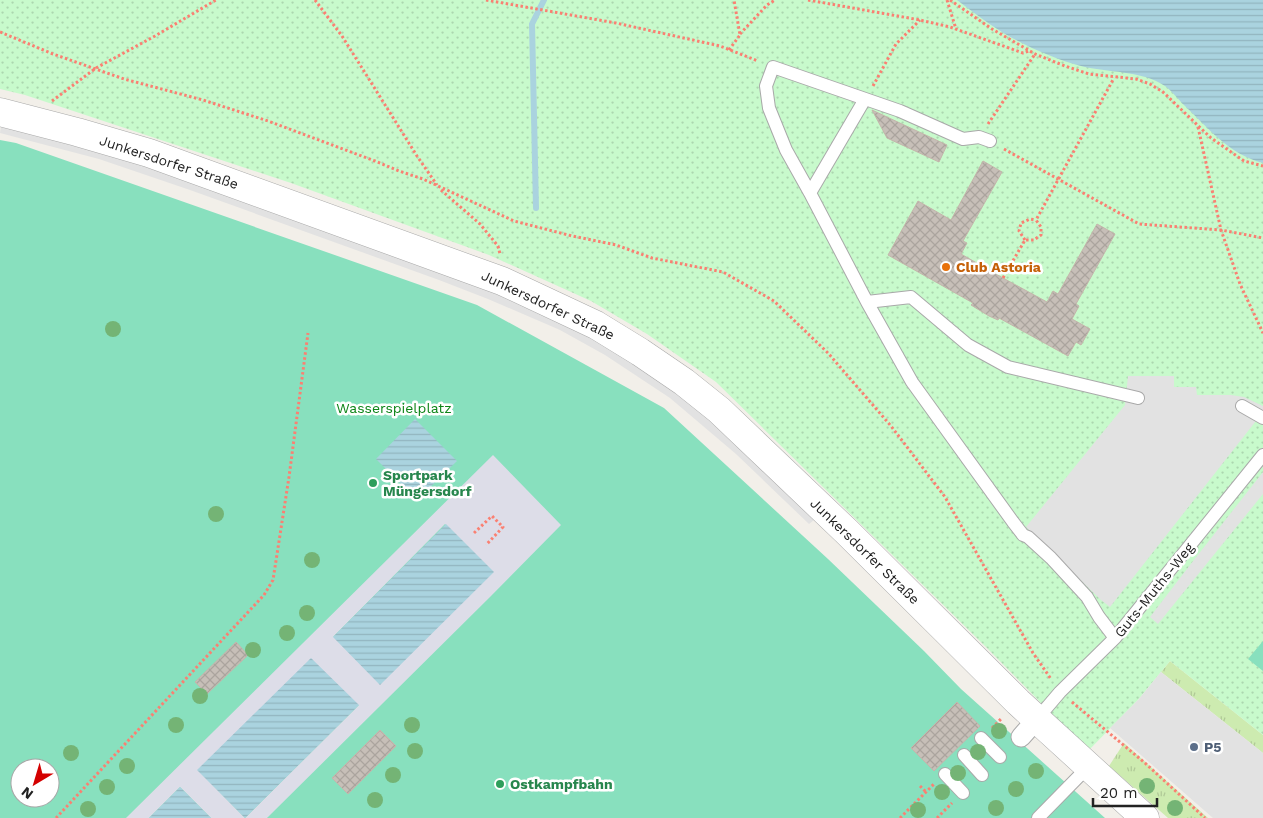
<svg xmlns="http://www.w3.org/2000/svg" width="1263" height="818" font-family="'Work Sans',sans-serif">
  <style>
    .grass { fill: url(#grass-tufts) }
    .park { fill: url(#park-dots) }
    .pitch { fill: #88e0be; fill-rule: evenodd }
    .parking { fill: #e2e2e2 }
    .plaza { fill: #dddde8; fill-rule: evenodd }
    .water { fill: url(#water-rules) }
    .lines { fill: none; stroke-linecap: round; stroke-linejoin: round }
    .stream { stroke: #aad3df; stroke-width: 6 }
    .building { fill: url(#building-cross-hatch); stroke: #c4b6ab }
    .service-casing { stroke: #a9a9a9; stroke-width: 14 }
    .pedestrian-casing { stroke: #a9a9a9; stroke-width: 21 }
    .tertiary-casing { stroke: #a9a9a9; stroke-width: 29 }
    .path { stroke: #fa8072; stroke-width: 3; stroke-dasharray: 2.5 2.5; stroke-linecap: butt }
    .service { stroke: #fff; stroke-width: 12 }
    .pedestrian { stroke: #fff; stroke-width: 19 }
    .tertiary { stroke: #fff; stroke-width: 28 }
    .tree { fill: #74b475 }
    .food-dot { fill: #e8710a; stroke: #fff; stroke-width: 2 }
    .leisure-dot { fill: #2e9e5b; stroke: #fff; stroke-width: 2 }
    .service-dot { fill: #5c6f8a; stroke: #fff; stroke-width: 2 }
    .labels { text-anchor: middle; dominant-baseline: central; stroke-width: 5; stroke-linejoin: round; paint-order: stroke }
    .street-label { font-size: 14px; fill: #222; stroke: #fff }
    .food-label { font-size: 14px; font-weight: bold; fill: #c56008; stroke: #fff; text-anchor: start }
    .park-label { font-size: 14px; fill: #0c8416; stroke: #fff }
    .leisure-label { font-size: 14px; font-weight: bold; fill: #27864d; stroke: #fff; text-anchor: start }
    .service-label { font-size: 14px; font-weight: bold; fill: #4e5e75; stroke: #fff; text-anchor: start }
  </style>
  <defs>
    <pattern id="grass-tufts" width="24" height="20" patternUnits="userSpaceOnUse" patternTransform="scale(1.25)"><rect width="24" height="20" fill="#cdebb0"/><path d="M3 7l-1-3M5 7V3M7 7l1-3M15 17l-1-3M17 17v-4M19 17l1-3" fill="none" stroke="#b0c997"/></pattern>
    <pattern id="park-dots" width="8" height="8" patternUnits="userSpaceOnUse" patternTransform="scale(1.25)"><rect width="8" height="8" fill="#c8facc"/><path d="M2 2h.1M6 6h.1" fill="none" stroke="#acd6af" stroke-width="1.8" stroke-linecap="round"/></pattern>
    <pattern id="water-rules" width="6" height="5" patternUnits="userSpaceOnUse" patternTransform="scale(1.25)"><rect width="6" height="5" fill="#aad3df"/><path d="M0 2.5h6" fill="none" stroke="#92b5bf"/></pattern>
    <pattern id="building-cross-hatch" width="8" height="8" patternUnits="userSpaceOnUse" patternTransform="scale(1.25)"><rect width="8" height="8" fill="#c7bfb8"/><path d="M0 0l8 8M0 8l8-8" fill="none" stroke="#aba49e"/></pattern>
  </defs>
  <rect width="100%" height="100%" fill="#f2efe9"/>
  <path class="grass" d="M1170,661L1263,735V753L1161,672Z
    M1124,743L1208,818H1168L1109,766Z"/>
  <path class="park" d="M0,0H1263V735L1170,661L1138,700L1088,751L987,648L716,382L647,334L591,301L489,255L291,183L25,95L0,89Z"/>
  <path class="pitch" d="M0,140L16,143L477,305L664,408L828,559L924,651L961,689L1105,818H0ZM20,768H50V798H20Z
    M1263,641V671L1248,659Z"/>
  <path class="parking" d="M1,126L88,148L201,185L438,270L530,307L591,338L630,361L664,384L704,415L814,520L809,524L736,454L670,398L605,355L560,330L488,299L439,280L190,190L99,159L0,133Z
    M1128,376H1174V387H1196L1197,395H1231L1244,397L1263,406V412L1110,607L1101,600L1026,527L1125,405Z
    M1263,472V494L1158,624L1150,617L1190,565Z
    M1161,672L1263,753V818H1213L1110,728L1138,700Z"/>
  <path class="plaza" d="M493,455L561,525L490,597L267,818H245L359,705L198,770L245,818H211L180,787L149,818H126ZM445,524L493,572L333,637Z"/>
  <path class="water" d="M957,0H1263V163C1230,155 1207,127 1184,105C1178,99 1172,91 1165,86C1141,70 1108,73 1081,66C1051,58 1016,42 991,25C979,17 968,8 957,0Z
    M415,419L457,461L417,500L376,459Z
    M446,524L494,572L380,685L333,637Z
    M311,658L359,705L245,818L197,770Z
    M180,787L211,818H149Z"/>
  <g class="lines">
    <path class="stream" d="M536,208L532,24L544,0"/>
  </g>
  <path class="building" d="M872,110L947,145L939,162L887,138Z
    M983,161L1002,172L963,241L967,243L961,254L1003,278L1047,302L1053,291L1058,294L1097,224L1115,234L1076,304L1079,306L1072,319L1090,329L1081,345L1076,342L1068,356L999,318L998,320L989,316L971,305L973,303L888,255L918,201L951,220Z
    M236,642L248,655L207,694L195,682Z
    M957,702L980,726L934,771L911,748Z
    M380,730L396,746L348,794L332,778Z"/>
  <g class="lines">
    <defs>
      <path id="service" d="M990,141L979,137L963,139L900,111L773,67L766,86L769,108L786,150L810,193L867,302L912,382L1013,522L1023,535L1028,537L1051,558L1087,597L1099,617L1115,638
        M810,193L865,99
        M867,302L911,297L968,345L1008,367L1138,398
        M1242,406L1263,418
        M1037,719L1060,692L1115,638L1263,455
        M981,738L1000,757
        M964,755L982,775
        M945,774L963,793
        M1038,818L1088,767"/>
      <path id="pedestrian" d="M1021,737L1037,719"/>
      <path id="tertiary" d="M0,112L77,132L149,153L502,281L596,325L640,352L684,382L719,410L847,532L1018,702L1145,818"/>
    </defs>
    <use href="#service" class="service-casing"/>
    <use href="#pedestrian" class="pedestrian-casing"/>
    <use href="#tertiary" class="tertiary-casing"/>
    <path class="path" d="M315,0L342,36L417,156L437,185
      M486,0L616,23L720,46L758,61
      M808,0L920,20L950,27L1023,53L1029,51
      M947,0L956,29
      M950,0L992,29L1035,54L1065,66L1089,74L1136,79L1150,84L1163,92L1211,138L1244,161L1263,166
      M0,32L53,54L124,79L203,100L268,121L375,161L399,171L423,179L514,221L572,236L616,245L652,258L723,272L774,301L828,353L891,426L945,497L1033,653L1051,679
      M740,34L767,5L775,0
      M729,50L740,35L734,0
      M873,86L896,44L920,20
      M52,101L96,68L155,36L216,0
      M988,124L1035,54
      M1198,127L1221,230L1240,284L1263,333
      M1004,149L1139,224L1221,230L1263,238
      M441,190L480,224L498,246L500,254
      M1025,240L1019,231L1021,223L1030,219L1036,220
      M1003,278L1025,240H1034L1041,235V227L1036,220L1114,78
      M474,533L492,516L503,527L486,545
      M1072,702L1145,763L1205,818
      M992,728L1002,718
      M920,786L926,792
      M56,818L264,595L273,580L289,477L308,333
      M900,818L934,784
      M937,818L952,803"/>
    <use href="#service" class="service"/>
    <use href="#pedestrian" class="pedestrian"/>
    <use href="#tertiary" class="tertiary"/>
  </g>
  <g class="tree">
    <circle cx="113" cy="329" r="8"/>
    <circle cx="216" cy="514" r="8"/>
    <circle cx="312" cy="560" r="8"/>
    <circle cx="307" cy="613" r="8"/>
    <circle cx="287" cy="633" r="8"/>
    <circle cx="253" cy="650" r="8"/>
    <circle cx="200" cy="696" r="8"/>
    <circle cx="176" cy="725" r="8"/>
    <circle cx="412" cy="725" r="8"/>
    <circle cx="999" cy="731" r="8"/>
    <circle cx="415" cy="751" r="8"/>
    <circle cx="978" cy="752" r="8"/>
    <circle cx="71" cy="753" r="8"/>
    <circle cx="127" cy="766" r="8"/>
    <circle cx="1036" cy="771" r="8"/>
    <circle cx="958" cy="773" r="8"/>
    <circle cx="393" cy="775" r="8"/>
    <circle cx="1147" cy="786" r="8"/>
    <circle cx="107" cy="787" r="8"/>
    <circle cx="1016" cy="789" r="8"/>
    <circle cx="942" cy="792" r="8"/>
    <circle cx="375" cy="800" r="8"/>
    <circle cx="996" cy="808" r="8"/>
    <circle cx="1175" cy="808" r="8"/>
    <circle cx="88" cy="809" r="8"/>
    <circle cx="918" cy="810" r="8"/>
  </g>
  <circle class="food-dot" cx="946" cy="267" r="5"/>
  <g class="leisure-dot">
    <circle cx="373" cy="483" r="5"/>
    <circle cx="500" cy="784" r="5"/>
  </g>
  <circle class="service-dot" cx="1194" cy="747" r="5"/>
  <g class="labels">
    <g class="street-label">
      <text transform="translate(169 162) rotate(18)">Junkersdorfer Straße</text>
      <text transform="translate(548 305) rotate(25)">Junkersdorfer Straße</text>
      <text transform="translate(865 551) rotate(44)">Junkersdorfer Straße</text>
      <text transform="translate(1154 590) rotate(-51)">Guts-Muths-Weg</text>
    </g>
    <g class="food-label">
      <text x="956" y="267">Club Astoria</text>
    </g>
    <g class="park-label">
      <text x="394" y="408">Wasserspielplatz</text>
    </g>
    <g class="leisure-label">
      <text x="383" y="475">Sportpark<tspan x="383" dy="16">Müngersdorf</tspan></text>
      <text x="510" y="784">Ostkampfbahn</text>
    </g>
    <g class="service-label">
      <text x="1204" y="747">P5</text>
    </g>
  </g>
  <g transform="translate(35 783) rotate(218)"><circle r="24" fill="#ffffff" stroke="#a7a7a7"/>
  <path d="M0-4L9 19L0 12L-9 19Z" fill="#d40000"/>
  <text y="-8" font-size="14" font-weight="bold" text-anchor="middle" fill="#222222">N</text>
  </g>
  <path d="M1093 798v8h64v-8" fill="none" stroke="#222222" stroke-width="2.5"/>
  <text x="1100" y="798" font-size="15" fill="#222222" stroke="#ffffff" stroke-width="4" paint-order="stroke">20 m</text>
</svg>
